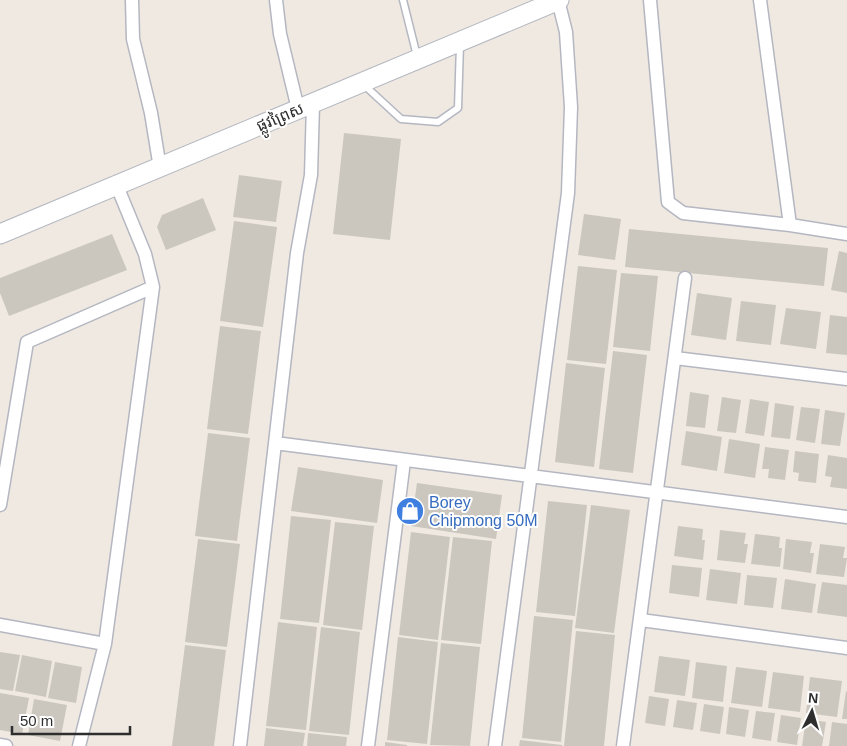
<svg xmlns="http://www.w3.org/2000/svg" width="847" height="746" font-family="Helvetica,'Noto Sans Khmer',sans-serif">
  <style>
    .building { fill: #cbc7bf }
    .lines { fill: none; stroke-linecap: round; stroke-linejoin: round }
    .service-casing { stroke: #b4b7c1; stroke-width: 9 }
    .minor-casing { stroke: #b4b7c1; stroke-width: 15 }
    .secondary-casing { stroke: #b4b7c1; stroke-width: 21 }
    .service { stroke: #fff; stroke-width: 6 }
    .minor { stroke: #fff; stroke-width: 12 }
    .secondary { stroke: #fff; stroke-width: 19 }
    .labels { text-anchor: middle; dominant-baseline: central; stroke-width: 4; stroke-linejoin: round; paint-order: stroke }
    .street-label { font-size: 16px; fill: #2e2e2e; stroke: #fff }
    .shop-label { font-size: 16px; fill: #366cbe; stroke: #fff; text-anchor: start }
  </style>
  <rect width="100%" height="100%" fill="#efe9e1"/>
  <path class="building" d="M344,133L401,139L390,240L333,234Z
    M239,175L282,181L276,222L233,217Z
    M203,198L216,230L166,250L157,227L162,215Z
    M584,214L621,219L615,260L578,255Z
    M234,221L277,227L263,327L220,321Z
    M629,229L828,248L824,286L625,267Z
    M112,234L127,270L9,316L0,293V278Z
    M839,251L847,253V293L831,290Z
    M578,266L617,270L606,364L567,360Z
    M621,273L658,276L650,351L613,347Z
    M697,293L732,298L726,340L691,335Z
    M741,301L776,305L771,345L736,341Z
    M786,308L821,312L816,349L780,344Z
    M830,315L847,317V355L826,353Z
    M220,326L261,331L248,434L207,429Z
    M613,351L647,355L633,473L599,469Z
    M566,363L605,368L594,467L555,462Z
    M690,392L709,395L705,428L686,426Z
    M722,397L741,400L736,433L717,431Z
    M750,399L769,402L764,436L745,433Z
    M775,403L794,406L790,439L771,437Z
    M801,407L820,409L815,443L796,440Z
    M825,410L845,413L840,446L821,444Z
    M686,431L722,437L717,471L681,465Z
    M208,433L250,438L237,541L195,536Z
    M729,439L760,444L755,478L724,473Z
    M765,447L789,450L785,480L768,478L769,469H762Z
    M795,451L819,454L816,483L798,481L799,473L793,472Z
    M828,455L847,458V489L830,487L832,477L825,476Z
    M298,467L383,480L377,523L291,511Z
    M417,483L502,495L496,539L411,526Z
    M548,501L587,505L575,616L536,612Z
    M591,505L630,510L614,633L575,628Z
    M291,516L331,520L319,623L280,619Z
    M335,522L374,526L362,630L323,625Z
    M678,526L703,529L702,540H705L703,560L674,556Z
    M720,530L746,533L744,544H748L745,563L717,560Z
    M411,532L450,537L438,640L399,635Z
    M755,534L780,537L779,548H782L780,567L751,564Z
    M453,537L492,541L481,644L441,640Z
    M198,539L240,544L227,647L185,642Z
    M786,539L812,542L810,553H814L811,573L783,569Z
    M820,544L845,547L843,558H847L844,577L816,574Z
    M672,565L702,568L699,597L669,593Z
    M710,569L741,573L737,604L706,600Z
    M747,575L777,578L773,608L744,605Z
    M785,579L816,584L812,613L781,609Z
    M822,582L847,585V617L817,613Z
    M534,616L573,620L561,742L522,738Z
    M278,622L317,627L306,730L266,726Z
    M321,627L360,632L349,735L309,731Z
    M576,631L615,635L604,746H564Z
    M398,637L438,642L427,744L387,740Z
    M441,643L480,647L470,746L430,745Z
    M185,645L226,650L214,746H172Z
    M0,652L20,655L13,691L0,689Z
    M22,655L52,661L46,697L15,691Z
    M659,656L690,660L685,696L654,692Z
    M55,662L82,667L76,703L48,698Z
    M696,662L727,666L723,702L692,698Z
    M736,667L767,671L762,707L731,703Z
    M773,672L804,676L800,712L768,708Z
    M810,677L842,681L837,717L806,713Z
    M846,691L847,692V719H842Z
    M0,693L29,698L22,734L0,730Z
    M649,696L669,699L665,726L645,723Z
    M34,699L67,705L60,741L28,735Z
    M677,700L697,703L693,730L673,727Z
    M704,704L724,707L720,734L700,731Z
    M729,707L749,710L745,737L726,734Z
    M756,711L775,713L771,741L752,738Z
    M781,715L801,718L797,745L777,742Z
    M806,719L826,722L822,746H802Z
    M832,722L847,724V746H829Z
    M266,728L305,733L303,746H264Z
    M308,733L347,737L346,746H307Z
    M520,740L562,745V746H519Z
    M385,742L407,745V746H385Z"/>
  <g class="lines">
    <defs>
      <path id="service" d="M403,0L417,56
        M363,84L401,119L438,122L458,108L460,44"/>
      <path id="minor" d="M132,0L133,39L151,113L160,168
        M276,0L280,34L298,109
        M650,0L668,202L683,213L790,225L847,234
        M760,0L790,225
        M675,358L847,379
        M275,443L847,517
        M0,505L27,342L153,287
        M641,620L847,648
        M0,625L105,644
        M0,745L6,746
        M79,746L105,644L153,287L145,254L117,186
        M240,746L297,253L311,175L313,104
        M368,746L404,461
        M495,746L568,193L571,107L566,32L558,0
        M623,746L685,278"/>
      <path id="secondary" d="M0,234L559,0"/>
    </defs>
    <use href="#service" class="service-casing"/>
    <use href="#minor" class="minor-casing"/>
    <use href="#secondary" class="secondary-casing"/>
    <use href="#service" class="service"/>
    <use href="#minor" class="minor"/>
    <use href="#secondary" class="secondary"/>
  </g>
  <defs>
    <symbol id="shop-disc" viewBox="-11 -11 22 22"><circle r="9.5" fill="#3f7fe0" stroke="#fff"/><path d="M-5-2.5h2.3a2.7 3.5 0 0 1 5.4 0H5L5.5 6h-11ZM-1.5-2.5h3a1.5 2.3 0 0 0-3 0Z" fill="#fff"/></symbol>
  </defs>
  <g fill-rule="evenodd">
    <use href="#shop-disc" x="394" y="495" width="32" height="32"/>
  </g>
  <g class="labels">
    <g class="street-label">
      <text transform="translate(280 117) rotate(-23)">ផ្លូវព្រៃស</text>
    </g>
    <g class="shop-label">
      <text x="429" y="502">Borey<tspan x="429" dy="18">Chipmong 50M</tspan></text>
    </g>
  </g>
  <g transform="translate(812 711) rotate(5)" stroke="#ffffff" stroke-width="4" paint-order="stroke">
  <path d="M0-4L9 19L0 12L-9 19Z" fill="#2e2e2e"/>
  <text y="-8" font-size="14" font-weight="bold" text-anchor="middle" fill="#2e2e2e">N</text>
  </g>
  <path d="M12 726v8h118v-8" fill="none" stroke="#2e2e2e" stroke-width="2.5"/>
  <text x="20" y="726" font-size="15" fill="#2e2e2e" stroke="#ffffff" stroke-width="4" paint-order="stroke">50 m</text>
</svg>
